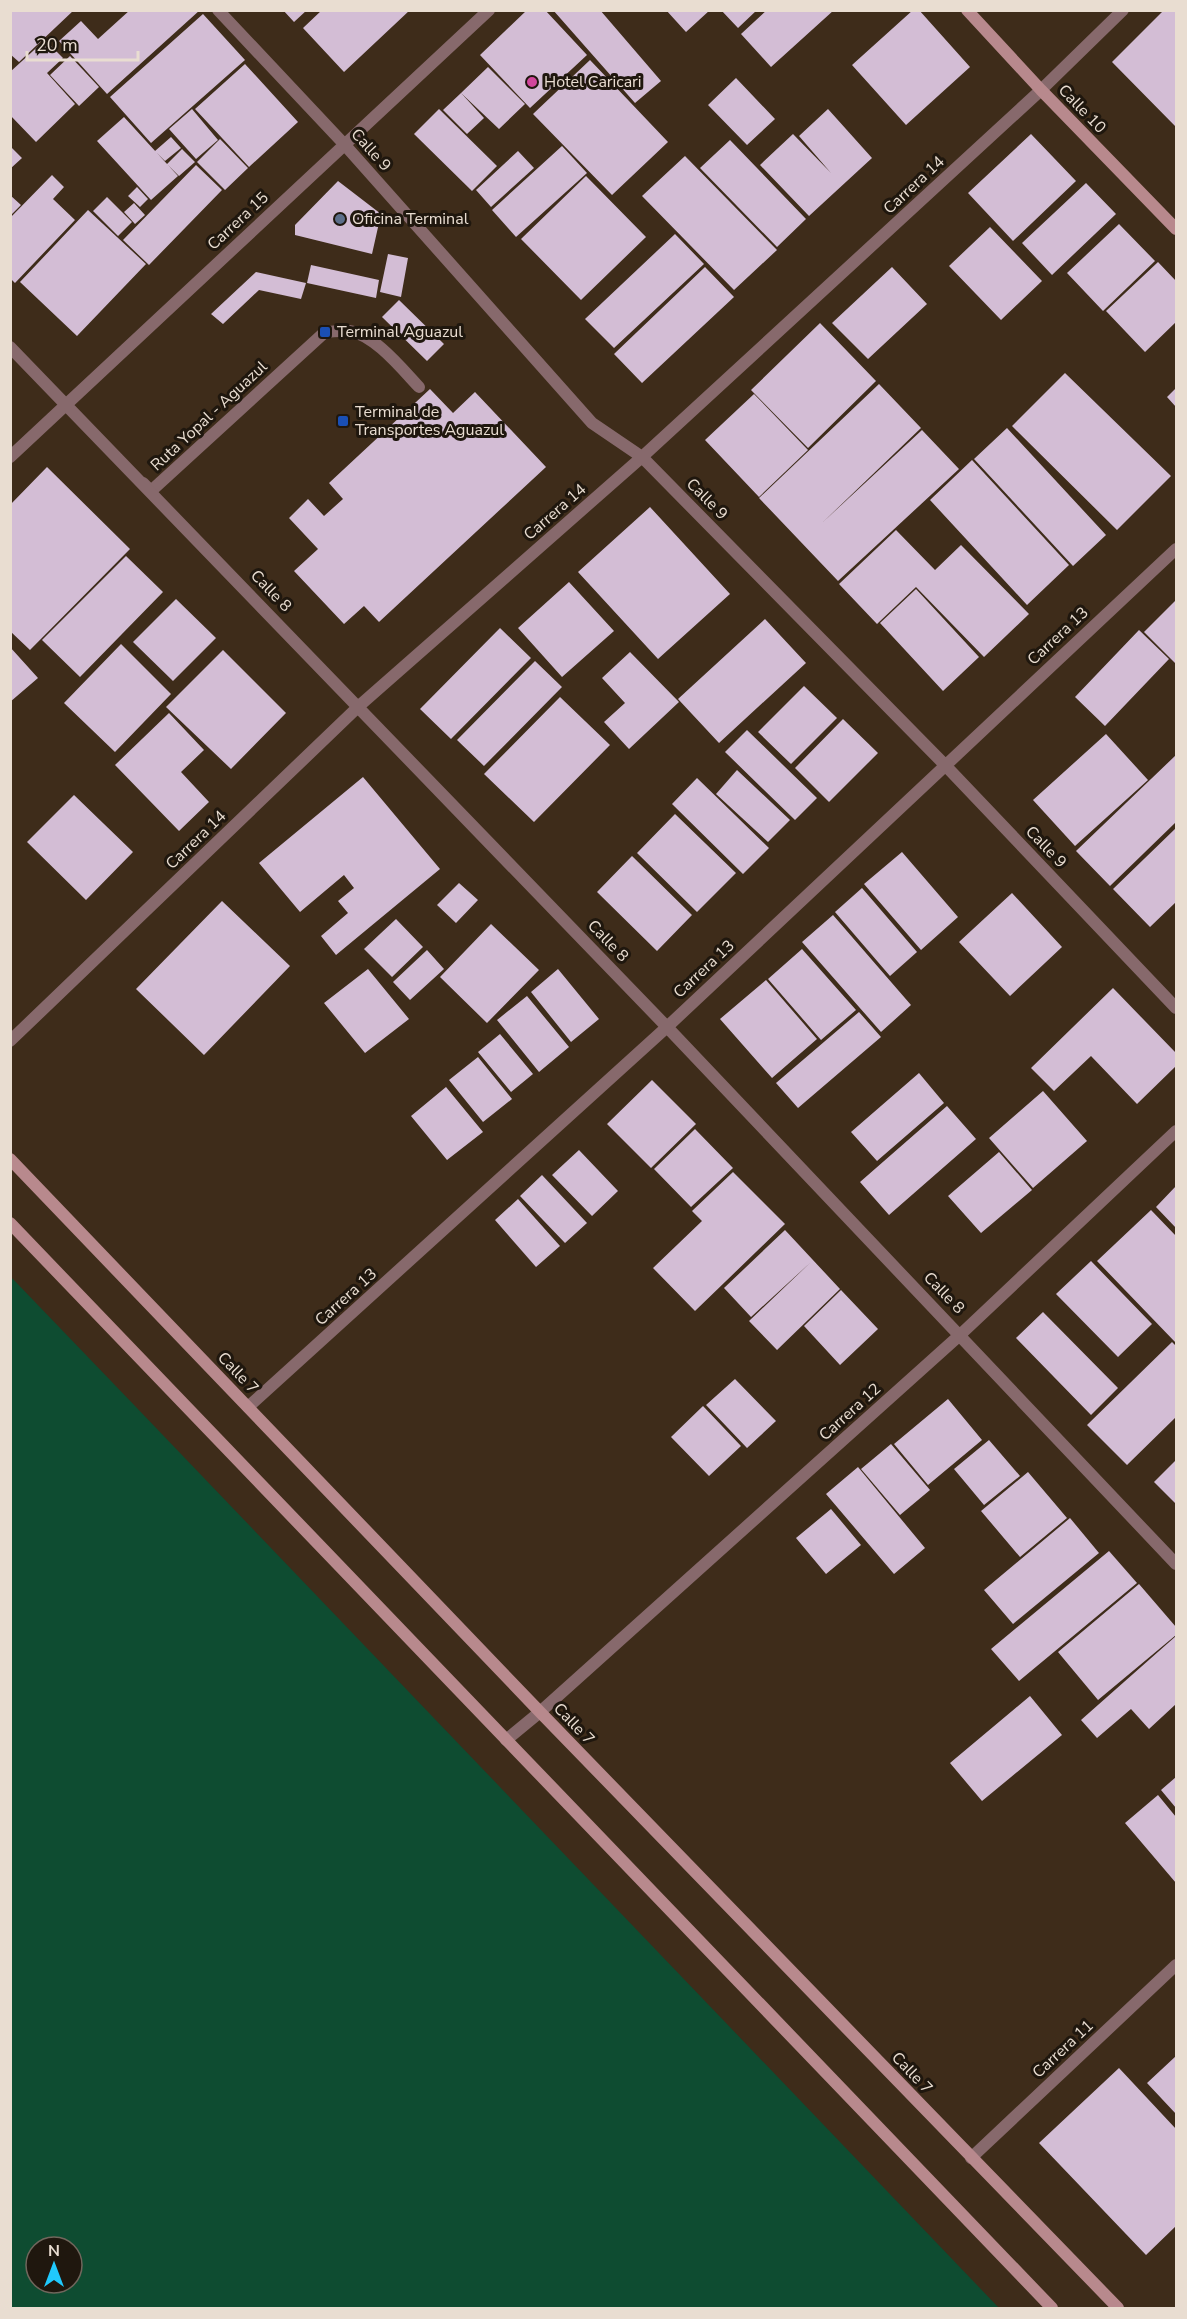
<svg xmlns="http://www.w3.org/2000/svg" width="1187" height="2319" font-family="'Nunito Sans',sans-serif">
  <style>
    .green { fill: #0e4c31; fill-rule: evenodd }
    .building { fill: #d3bdd5 }
    .lines { fill: none; stroke-linecap: round; stroke-linejoin: round }
    .lane { stroke: #87696c; stroke-width: 12 }
    .street { stroke: #87696c; stroke-width: 12 }
    .secondary { stroke: #b8898d; stroke-width: 12 }
    .hotel-dot { fill: #d1479c; stroke: #1f170e; stroke-width: 2 }
    .service-dot { fill: #5c6f8a; stroke: #1f170e; stroke-width: 2 }
    .transit-dot { fill: #1a4fb4; stroke: #1f170e; stroke-width: 2 }
    .labels { text-anchor: middle; dominant-baseline: central; stroke-width: 6; stroke-linejoin: round; paint-order: stroke }
    .poi-label { font-size: 16px; fill: #e9ddd1; stroke: #1f170e; text-anchor: start }
    .street-label { font-size: 16px; fill: #e9ddd1; stroke: #1f170e }
  </style>
  <rect width="100%" height="100%" fill="#3e2c1a"/>
  <path class="green" d="M10,1276L136,1407L999,2308H11ZM36,2247H72V2283H36Z"/>
  <path class="building" d="M10,10H74L19,62L10,54Z
    M130,10H200L107,94L59,41L81,21L98,39Z
    M283,10H307L294,22Z
    M322,10H410L344,72L303,28Z
    M527,10H545L587,55L530,108L480,55Z
    M553,10H600L661,81L635,103Z
    M666,10H710L686,32Z
    M721,10H757L738,28Z
    M767,10H834L771,67L741,34Z
    M913,10H919L970,67L906,125L852,65Z
    M1164,10H1176V127L1112,62Z
    M203,14L245,60L151,143L110,97Z
    M45,40L63,58L47,73L75,104L36,142L10,115V72Z
    M70,56L99,87L79,106L50,75Z
    M590,60L668,142L612,195L533,114Z
    M245,64L298,122L249,167L195,109Z
    M488,67L525,104L499,129L461,93Z
    M736,78L775,119L747,145L708,105Z
    M461,93L484,118L467,134L443,110Z
    M192,109L218,140L196,159L169,129Z
    M439,109L497,166L472,191L414,134Z
    M828,109L872,158L809,216L760,165L793,134L831,173L799,136Z
    M124,117L178,176L151,200L97,141Z
    M1031,134L1076,181L1013,241L968,193Z
    M171,137L181,148L165,161L155,151Z
    M220,139L248,168L225,190L197,162Z
    M730,140L806,219L777,247L700,168Z
    M10,146L22,158L10,169Z
    M562,146L587,173L516,237L492,210Z
    M182,149L195,162L179,176L167,164Z
    M518,151L534,168L491,207L476,190Z
    M685,156L777,250L734,290L642,196Z
    M196,165L222,190L149,265L123,240Z
    M52,175L64,187L53,199L75,220L15,283L10,278V218Z
    M586,176L646,237L581,300L521,239Z
    M338,181L381,214L372,254L295,235V225Z
    M1086,183L1116,214L1052,275L1022,243Z
    M137,187L148,199L140,207L128,196Z
    M10,195L21,205L10,216Z
    M107,197L132,222L118,236L93,211Z
    M134,203L145,215L135,224L124,212Z
    M88,210L146,264L77,336L20,282Z
    M1119,224L1155,261L1103,311L1067,273Z
    M990,227L1042,281L1001,320L949,266Z
    M675,234L704,264L614,348L585,319Z
    M388,254L408,258L401,297L380,292Z
    M1158,262L1176,281V322L1145,352L1106,311Z
    M311,265L379,280L376,298L307,283Z
    M705,267L734,297L642,383L614,354Z
    M892,267L927,304L868,359L832,323Z
    M256,272L306,283L301,299L259,290L223,324L211,314Z
    M399,300L444,344L427,361L382,317Z
    M820,323L876,381L808,448L751,390Z
    M1065,373L1171,476L1117,530L1012,426Z
    M879,384L921,428L822,523L922,430L959,469L838,581L759,498Z
    M1176,388V407L1167,397Z
    M430,389L453,413L475,392L546,467L379,622L364,606L344,624L294,571L318,549L289,518L308,499L324,516L343,499L329,483Z
    M754,394L808,450L759,497L705,440Z
    M1007,428L1106,535L1073,566L974,459Z
    M972,460L1069,565L1027,605L930,500Z
    M47,467L130,549L30,650L10,631V505Z
    M650,507L730,594L658,659L578,572Z
    M896,530L935,570L961,545L1029,614L984,657L916,587L877,624L839,584Z
    M126,556L163,592L80,677L42,640Z
    M569,582L614,631L562,677L518,628Z
    M916,589L979,657L943,691L880,623Z
    M176,599L216,638L173,681L133,642Z
    M1176,600V664L1144,632Z
    M765,619L806,663L719,743L678,699Z
    M500,628L531,658L451,739L420,709Z
    M1139,630L1169,659L1105,726L1075,697Z
    M121,644L171,694L115,752L64,703Z
    M10,647L38,678L10,702Z
    M223,650L286,713L231,769L166,707Z
    M630,652L679,702L629,749L604,722L625,703L602,678Z
    M535,661L562,687L484,766L457,740Z
    M804,686L837,718L791,764L758,732Z
    M560,697L610,745L534,822L484,774Z
    M169,713L204,750L181,772L209,802L179,831L115,765Z
    M843,719L878,753L829,802L795,768Z
    M747,730L817,798L795,820L725,752Z
    M1106,734L1148,780L1075,846L1033,800Z
    M1176,755V822L1110,886L1076,851Z
    M737,770L790,820L768,842L716,794Z
    M363,777L440,869L336,955L321,936L348,913L338,901L354,888L344,875L300,912L259,863Z
    M697,778L769,848L743,874L672,804Z
    M74,795L133,852L86,900L27,842Z
    M675,814L736,873L697,912L637,853Z
    M1176,828V902L1150,927L1113,889Z
    M902,852L958,917L921,950L864,884Z
    M632,856L692,915L657,951L597,892Z
    M459,883L478,900L456,923L437,905Z
    M862,888L917,952L890,976L835,912Z
    M1012,893L1062,947L1010,996L959,942Z
    M222,901L290,966L204,1055L136,989Z
    M833,915L911,1005L881,1032L802,942Z
    M396,919L423,947L392,977L364,949Z
    M491,924L539,970L487,1023L440,977Z
    M802,949L856,1010L821,1040L768,979Z
    M427,950L444,969L410,1000L393,982Z
    M368,969L409,1019L365,1053L324,1003Z
    M558,969L599,1019L571,1042L531,992Z
    M766,980L817,1039L772,1078L720,1019Z
    M1113,988L1176,1053V1066L1137,1104L1091,1056L1054,1091L1031,1068Z
    M527,996L569,1047L539,1072L497,1020Z
    M859,1012L881,1037L798,1108L776,1083Z
    M500,1034L533,1074L511,1092L478,1052Z
    M478,1057L512,1099L483,1122L449,1080Z
    M919,1073L944,1103L877,1161L851,1132Z
    M652,1080L696,1124L651,1168L607,1124Z
    M446,1087L483,1132L447,1160L411,1116Z
    M1043,1091L1087,1141L1033,1188L989,1138Z
    M947,1106L976,1139L889,1215L860,1182Z
    M695,1129L733,1168L691,1207L654,1169Z
    M579,1150L618,1191L592,1216L552,1175Z
    M999,1152L1032,1190L981,1233L948,1196Z
    M733,1172L785,1224L695,1311L653,1268L702,1221L692,1211Z
    M542,1175L587,1223L565,1243L520,1196Z
    M1176,1186V1228L1156,1207Z
    M518,1199L560,1246L536,1267L495,1220Z
    M1151,1210L1176,1236V1343L1097,1261Z
    M785,1230L840,1289L777,1350L749,1321L811,1262L751,1317L724,1288Z
    M1091,1261L1152,1324L1118,1357L1056,1294Z
    M841,1290L878,1329L840,1365L804,1326Z
    M1043,1312L1118,1388L1091,1415L1016,1338Z
    M1172,1342L1176,1346V1417L1127,1465L1087,1425Z
    M735,1379L776,1421L747,1448L706,1405Z
    M948,1399L982,1440L928,1485L894,1444Z
    M703,1406L741,1446L709,1476L671,1437Z
    M989,1440L1020,1476L984,1505L954,1469Z
    M891,1444L930,1490L900,1515L861,1469Z
    M1176,1460V1504L1154,1482Z
    M858,1467L925,1548L894,1574L826,1494Z
    M1028,1472L1067,1518L1020,1557L981,1511Z
    M831,1509L861,1545L826,1574L796,1538Z
    M1070,1518L1099,1553L1013,1624L984,1590Z
    M1109,1551L1137,1583L1019,1681L991,1649Z
    M1139,1584L1176,1627V1635L1098,1700L1058,1652Z
    M1176,1636V1704L1149,1729L1131,1709L1097,1738L1081,1720Z
    M1030,1696L1062,1735L982,1801L950,1763Z
    M1176,1777V1808L1161,1790Z
    M1158,1795L1176,1817V1883L1125,1823Z
    M1176,2056V2114L1147,2083Z
    M1119,2068L1176,2129V2226L1146,2255L1039,2143Z"/>
  <g class="lines">
    <path class="lane" d="M143,483L151,491L325,332C332,332 341,330 349,331C374,334 402,369 419,387"/>
    <path class="street" d="M218,10L344,144L592,423L642,457L944,764L1176,1008
      M10,347L667,1027L1176,1564
      M10,457L489,10
      M10,1041L359,706L642,457L1041,90L1123,10
      M248,1407L667,1027L1176,549
      M506,1740L540,1712L961,1334L1176,1131
      M971,2158L1176,1965"/>
    <path class="secondary" d="M967,10L1041,90L1176,229
      M10,1159L540,1712L1118,2308
      M10,1223L1052,2308"/>
  </g>
  <circle class="hotel-dot" cx="532" cy="82" r="6"/>
  <circle class="service-dot" cx="340" cy="219" r="6"/>
  <g class="transit-dot">
    <rect x="319" y="326" width="12" height="12" rx="3"/>
    <rect x="337" y="415" width="12" height="12" rx="3"/>
  </g>
  <g class="labels">
    <g class="poi-label">
      <text x="544" y="82">Hotel Caricari</text>
      <text x="352" y="219">Oficina Terminal</text>
      <text x="337" y="332">Terminal Aguazul</text>
      <text x="355" y="412">Terminal de<tspan x="355" dy="18">Transportes Aguazul</tspan></text>
    </g>
    <g class="street-label">
      <text transform="translate(1082 109) rotate(46)">Calle 10</text>
      <text transform="translate(371 150) rotate(48)">Calle 9</text>
      <text transform="translate(914 185) rotate(-43)">Carrera 14</text>
      <text transform="translate(238 221) rotate(-43)">Carrera 15</text>
      <text transform="translate(209 416) rotate(-43)">Ruta Yopal - Aguazul</text>
      <text transform="translate(707 499) rotate(45)">Calle 9</text>
      <text transform="translate(555 512) rotate(-41)">Carrera 14</text>
      <text transform="translate(271 591) rotate(46)">Calle 8</text>
      <text transform="translate(1058 636) rotate(-43)">Carrera 13</text>
      <text transform="translate(196 840) rotate(-44)">Carrera 14</text>
      <text transform="translate(1046 847) rotate(46)">Calle 9</text>
      <text transform="translate(608 941) rotate(46)">Calle 8</text>
      <text transform="translate(704 969) rotate(-43)">Carrera 13</text>
      <text transform="translate(944 1293) rotate(46)">Calle 8</text>
      <text transform="translate(346 1297) rotate(-42)">Carrera 13</text>
      <text transform="translate(238 1373) rotate(46)">Calle 7</text>
      <text transform="translate(850 1412) rotate(-42)">Carrera 12</text>
      <text transform="translate(574 1724) rotate(46)">Calle 7</text>
      <text transform="translate(1063 2049) rotate(-43)">Carrera 11</text>
      <text transform="translate(912 2073) rotate(46)">Calle 7</text>
    </g>
  </g>
  <rect width="1187" height="2319" fill="none" stroke="#e9ddd1" stroke-width="24"/>
  <g transform="translate(54 2265)"><circle r="28" fill="#1f170e" stroke="#70665c" stroke-width="1.5"/>
  <path d="M0-4.5L10 22L0 15L-10 22Z" fill="#20c9fd"/>
  <text y="-9" font-size="16" font-weight="bold" text-anchor="middle" fill="#e9ddd1">N</text>
  </g>
  <path d="M27 51v9h111v-9" fill="none" stroke="#e9ddd1" stroke-width="3"/>
  <text x="36" y="51" font-size="18" fill="#e9ddd1" stroke="#1f170e" stroke-width="4.5" paint-order="stroke">20 m</text>
</svg>
